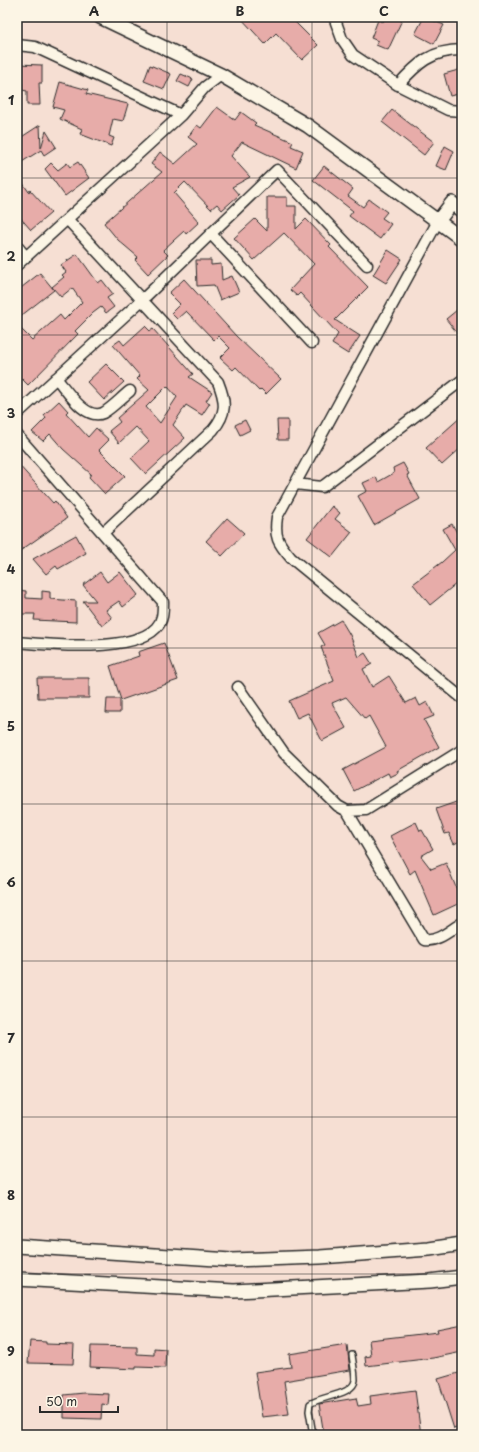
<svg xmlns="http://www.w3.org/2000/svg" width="479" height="1452" font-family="'Playpen Sans',sans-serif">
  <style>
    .building { fill: #e7aca9; stroke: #2b2b2b; fill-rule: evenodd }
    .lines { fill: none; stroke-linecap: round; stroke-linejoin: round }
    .service-casing { stroke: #2b2b2b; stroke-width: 8 }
    .minor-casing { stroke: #2b2b2b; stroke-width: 13 }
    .tertiary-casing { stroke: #2b2b2b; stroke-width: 16 }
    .service { stroke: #fcf5e5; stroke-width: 5 }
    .minor { stroke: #fcf5e5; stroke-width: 10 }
    .tertiary { stroke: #fcf5e5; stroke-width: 13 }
    .grid { fill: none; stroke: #2b2b2b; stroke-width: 1; stroke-opacity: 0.55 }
    .neatline { fill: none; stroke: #2b2b2b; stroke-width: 1.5 }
    .grid-label { font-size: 13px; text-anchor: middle; font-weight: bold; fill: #2b2b2b }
  </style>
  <rect width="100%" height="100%" fill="#f6dfd3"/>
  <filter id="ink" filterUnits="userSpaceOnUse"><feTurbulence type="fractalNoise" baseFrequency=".025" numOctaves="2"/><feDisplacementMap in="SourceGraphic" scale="8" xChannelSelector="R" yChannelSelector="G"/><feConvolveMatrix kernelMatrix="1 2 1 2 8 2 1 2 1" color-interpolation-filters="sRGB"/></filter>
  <g filter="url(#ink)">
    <path class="building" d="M240,17H290L318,45L302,60L276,33L265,44Z
      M386,17H394L402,20L388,50L376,45L378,41L371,38L378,20L383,22Z
      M424,17L444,25L434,44L415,34Z
      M17,64L42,65V83H39L40,105H27V91L22,90V83H17Z
      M150,65L171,74L164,89L144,81Z
      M462,69V93L450,96L444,74Z
      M181,74L193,79L189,87L177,81Z
      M60,82L88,90L86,94L128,104L123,121L113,119L109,136L114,138L111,146L80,134L82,129L60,119L64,110L53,107Z
      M217,107L235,120L241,112L256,123L254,125L293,142L291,146L303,151L296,168L242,142L231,156L250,177L232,187L239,195L222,210L217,204L211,209L185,182L174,193L199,222L186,234L184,231L163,250L168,255L148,274L135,260L138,257L118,240L104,223L162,172L151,164L160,152L175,164L197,144L188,137L197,125L201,128Z
      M392,110L434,142L424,155L382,122Z
      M40,125L41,148L46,131L56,147L44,155L41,150L17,165V140Z
      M445,146L454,151L446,170L436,166Z
      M78,162L89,178L65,196L45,169L51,163L58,170L67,163L70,167Z
      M324,166L353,189L348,196L363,207L369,199L387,212L382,218L391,224L380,239L349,216L353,211L313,180Z
      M17,175L29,192L30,190L51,213L31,230L17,214Z
      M267,197H287V206H296V229L306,219L331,245L329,247L368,287L335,320L360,336L348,354L332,344L338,334L300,293L297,296L290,290L314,264L284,233L254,260L234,238L255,219L267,231Z
      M388,250L402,259L386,283L373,275Z
      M77,254L98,283L102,280L113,294L107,298L114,307L106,313L101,307L93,313L75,331L78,334L28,385L22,379L17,384V325L32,340L60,315L64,320L82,302L72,288L61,297L52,287L64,277L62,275L66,272L61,265Z
      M196,260H211V265L221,264L222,280L232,276L239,292L220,300L214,285L197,286Z
      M40,273L54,290L17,319V291Z
      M184,279L236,336L281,379L266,394L261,389L259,391L236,367L233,370L220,358L230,348L218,336L214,340L186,311L177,319L171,313L180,304L169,293Z
      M457,310L462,316V339L446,319Z
      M145,326L150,331L153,329L193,374L189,377L212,392L206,401L210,403L202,415L186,405L173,425L185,438L146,474L131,458L149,441L136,427L119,443L109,431L120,422L117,418L149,390L137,379L140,376L113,345L120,340L124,345ZM167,386L177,397L160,423L146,407Z
      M106,364L124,382L104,400L87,382Z
      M59,401L68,411L66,413L88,437L96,428L109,440L99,450L125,476L105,494L89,477L91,474L63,449L50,434L43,441L32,432L46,418L44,415Z
      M462,416V447L442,465L426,448Z
      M245,420L250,430L240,435L235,425Z
      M277,420H288V440H278Z
      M17,463L53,503L55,501L67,518L17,553Z
      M403,463L409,474L407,475L420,499L374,525L358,496L367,491L363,483L376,477L378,482L394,473L393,468Z
      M332,506L340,513L335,519L352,532L332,557L307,538Z
      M227,518L244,533L222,556L206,541Z
      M452,524L459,536L456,538L462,544V579L430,605L413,584L442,562L455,550L443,529Z
      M76,535L86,553L58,569L56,566L46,574L33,559Z
      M100,572L107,582L120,572L138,595L123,607L119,601L106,610L112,618L102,626L83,601H96L83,585Z
      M17,590L26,591V598L42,599V591L50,592V599L76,601V622L34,620L35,614H17Z
      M341,620L350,635L359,657L365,653L372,664L363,669L372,687L389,676L406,703L416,698L420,706L427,702L434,716L424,720L439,747L397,771L398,773L390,777L388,773L354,791L343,770L386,747L369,716L365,719L346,697L332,703L346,728L322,741L308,713L297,718L289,701L334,681L321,647L325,645L318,633Z
      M164,643L178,680L121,700L110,666L139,656L138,652Z
      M37,678H89V698H38Z
      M107,699H120V713H106Z
      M462,800V840L454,844L449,833L445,834L436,809Z
      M416,822L420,831L422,830L433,849L421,856L431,869L446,863L462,902L434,915L415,870L410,874L390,836Z
      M462,1324V1352L433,1358L366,1366L365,1357L371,1356L369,1340L438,1332L437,1329Z
      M30,1341L46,1342V1344L74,1345L73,1364L28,1363Z
      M347,1345L350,1370L284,1381L289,1414L262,1417L255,1372L291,1367L289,1354Z
      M91,1346L137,1347V1354L154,1355V1348L166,1349L165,1368L136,1367V1369L90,1367Z
      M462,1372V1426L454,1429L438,1379Z
      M415,1390L421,1435H324L319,1404L356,1398L358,1406L371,1404L370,1396Z
      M84,1393L109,1394L108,1405L102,1404L101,1419L64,1418V1395Z"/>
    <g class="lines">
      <defs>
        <path id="service" d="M313,1435L309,1411L310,1404C321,1396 354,1395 355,1380C355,1372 353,1363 352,1355"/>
        <path id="minor" d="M334,17L342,39L353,55L398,85L448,110L462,111
          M17,45L35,47L181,115
          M398,85C417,64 431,50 462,50
          M68,220L218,382C226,402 227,413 213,430L103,533
          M438,221L277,517C274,537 278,543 291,558L462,698
          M211,234L312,343
          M17,246L26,257
          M17,265L181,115L205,87L221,75
          M56,378C66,389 85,421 103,413C112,408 121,398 130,391
          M17,414L142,300L277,170L367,265
          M17,435L163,602C163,612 163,621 156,628C132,653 50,645 17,642
          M295,484L322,487L461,381
          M238,687L284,753L338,806L347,811L366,810L462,750
          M347,811L424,940C438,942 450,930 462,923"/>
        <path id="tertiary" d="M100,17L221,75L308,126L462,239
          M438,221L452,203L462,211
          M17,1246L231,1260L320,1257L429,1249L462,1244
          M17,1279L234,1291L430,1281L462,1277"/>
      </defs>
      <use href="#service" class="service-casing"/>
      <use href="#minor" class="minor-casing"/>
      <use href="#tertiary" class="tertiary-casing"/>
      <use href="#service" class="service"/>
      <use href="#minor" class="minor"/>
      <use href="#tertiary" class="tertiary"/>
    </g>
  </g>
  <path class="grid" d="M167,17V1435M312,17V1435M17,178H462M17,335H462M17,491H462M17,648H462M17,804H462M17,961H462M17,1117H462M17,1274H462"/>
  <rect width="479" height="1452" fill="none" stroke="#fcf5e5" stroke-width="44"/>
  <path d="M40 1406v6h78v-6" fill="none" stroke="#2b2b2b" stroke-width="2"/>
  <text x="46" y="1406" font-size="12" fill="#2b2b2b" stroke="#fcf5e5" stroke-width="3" paint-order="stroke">50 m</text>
  <rect x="22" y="22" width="435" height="1408" class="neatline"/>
  <g class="grid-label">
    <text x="94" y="16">A</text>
    <text x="240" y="16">B</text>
    <text x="384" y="16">C</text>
    <text x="11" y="105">1</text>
    <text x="11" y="261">2</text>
    <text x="11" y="418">3</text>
    <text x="11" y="574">4</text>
    <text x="11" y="731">5</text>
    <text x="11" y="887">6</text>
    <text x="11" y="1043">7</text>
    <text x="11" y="1200">8</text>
    <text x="11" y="1356">9</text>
  </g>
</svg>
